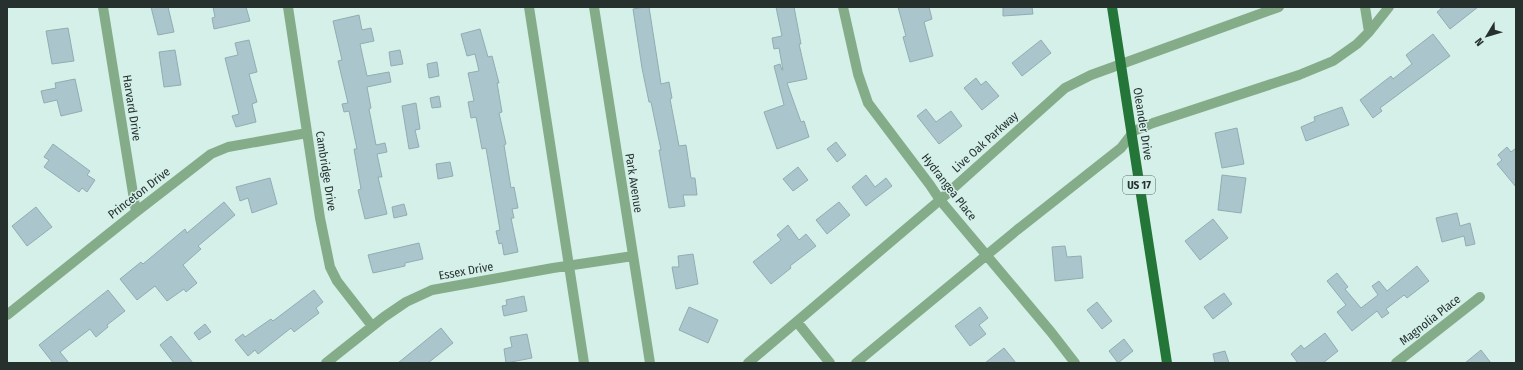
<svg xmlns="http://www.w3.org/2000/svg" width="1523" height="370" font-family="'Fira Sans Condensed',sans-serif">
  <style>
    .building { fill: #aac6cc; stroke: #91adb2 }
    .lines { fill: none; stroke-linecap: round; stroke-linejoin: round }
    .minor { stroke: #84ac89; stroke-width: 10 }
    .major { stroke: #237637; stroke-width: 10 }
    .labels { text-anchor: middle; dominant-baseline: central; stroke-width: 3; stroke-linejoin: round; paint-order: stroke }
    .shield { fill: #d4f0e9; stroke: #5a6a66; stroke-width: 1 }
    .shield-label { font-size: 11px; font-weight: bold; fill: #26312e }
    .street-label { font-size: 12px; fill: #26312e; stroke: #d4f0e9 }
  </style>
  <rect width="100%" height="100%" fill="#d4f0e9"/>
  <path class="building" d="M151,7H168L174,32L158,35Z
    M213,7H246L250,21L214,29L212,18L215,17Z
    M645,7H649L661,84L669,82L672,98L670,99L679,146L686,145L691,178H695L697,195H683L685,206L669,208L659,150H661L651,102H649L642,68L633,9Z
    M776,7H794L801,44H799L807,79L787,83L801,122L804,121L809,137L777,149L764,112L784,105L774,66L780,64L782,70H783L779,48L774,49L772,38L782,36Z
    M898,7H929L932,19L924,22L933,56L910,62L903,37L906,36Z
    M1003,7H1032L1033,14L1003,16Z
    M1443,7H1478L1450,29L1437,12Z
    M359,15L362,30L371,28L374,41L360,44L367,76L389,72L391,82L367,87L371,108L369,109L376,145L385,143L387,152L377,154L382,177H378L387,214L365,219L358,190L361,189L354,149H357L349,111L344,112L342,104L348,103L338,61L342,60L333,21Z
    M68,28L74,61L52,64L46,31Z
    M480,29L488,57L492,56L499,83H497L502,112L499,113L506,144L504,145L511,188L514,187L518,208L512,209L514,218H511L518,252L504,255L502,243L499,244L496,231L500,230L486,148L482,149L476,117L471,118L468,102L474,101L468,73L479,71L475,54L467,56L461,34Z
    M1433,34L1450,56L1380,108L1382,111L1373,118L1360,100L1391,76L1393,79L1412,64L1406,55Z
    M249,40L257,72L249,74L257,102L252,104L256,122L236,127L232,116L239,114L225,58L238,55L235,43Z
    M1041,40L1051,53L1022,76L1012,63Z
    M175,50L181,85L164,87L159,52Z
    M400,50L403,64L391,66L389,52Z
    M437,62L439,76L429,78L427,64Z
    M976,78L981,85L986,81L999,96L982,110L964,88Z
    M75,79L82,111L61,116L57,100L44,103L41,91L56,88L55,83Z
    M439,96L441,107L432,108L430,98Z
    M416,103L420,129L415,130L419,147L409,149L402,106Z
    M1342,107L1349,125L1306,141L1301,127L1315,121L1314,117Z
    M926,109L936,122L951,111L962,126L939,144L917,116Z
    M1237,128L1244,164L1222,168L1215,133Z
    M836,142L846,155L837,162L827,149Z
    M53,144L90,171L87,175L95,180L87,192L82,188L79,192L44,167L49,160L44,157Z
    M1507,147L1511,152L1516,148V187L1497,164L1502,160L1498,155Z
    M450,162L453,176L438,179L436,164Z
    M798,167L808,180L793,191L783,179Z
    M866,175L875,187L886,178L892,186L866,206L852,187Z
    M1222,175L1246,178L1241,213L1218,210Z
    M270,178L277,204L252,213L248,198L240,201L236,187Z
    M224,202L235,215L198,246L201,249L183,265L197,283L186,292L184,289L167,301L155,286L137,300L120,279L141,262L143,264L185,229L187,233Z
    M839,202L850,215L827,234L816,220Z
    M404,204L407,215L394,218L392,207Z
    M36,207L52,227L27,246L12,226Z
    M1457,213L1460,226L1470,223L1475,244L1466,246L1464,236L1442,242L1436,218Z
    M1213,219L1228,238L1200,260L1185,241Z
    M788,225L799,240L806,234L816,246L790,266L791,268L771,284L753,262L781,240L777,235Z
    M419,243L423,259L405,263V266L373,273L368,255Z
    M1065,246L1067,257L1081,256L1083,278L1055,281L1052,247Z
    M693,254L698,284L676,289L672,267H679L678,256Z
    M1417,266L1429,281L1407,298L1404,295L1386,309L1389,313L1382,318L1377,311L1352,331L1337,312L1346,305L1327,281L1337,273L1348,287L1345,289L1361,308L1378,295L1372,286L1379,281L1387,291Z
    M108,290L125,311L107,325L108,327L96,337L90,329L60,352L69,363H53L39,345Z
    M314,290L323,302L316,308L319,313L294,332L291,328L258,354L255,350L248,356L235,340L243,334L245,337L271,319L273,321Z
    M1224,293L1232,304L1213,319L1204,307Z
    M524,296L527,311L504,316L502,306L507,305L506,300Z
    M1097,302L1112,321L1102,329L1087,310Z
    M689,307L718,320L708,343L679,330Z
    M980,307L988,318L979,325L986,334L970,346L955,326Z
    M205,324L211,332L199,340L194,333Z
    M441,328L453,343L428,363H398Z
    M1325,333L1338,351L1323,363H1298L1291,354L1301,345L1304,349Z
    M527,334L532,358L506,363L504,349L512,347L510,337Z
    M171,336L193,363H174L160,345Z
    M1124,339L1133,351L1118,363L1109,351Z
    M1004,348L1016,363H985Z
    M1481,350L1491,363H1465Z
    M1225,351L1229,363H1215L1213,354Z"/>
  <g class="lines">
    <path class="minor" d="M103,7L136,212
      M288,7L320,218L330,267L337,281L372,326
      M529,7L584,363
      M594,7L650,363
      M843,7L858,74L868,103L930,185L940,200L1051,332L1075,363
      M1365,7L1369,32
      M7,315L136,212L211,154L228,147L307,133
      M797,322L830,363
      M326,363L384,317L406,302L432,290L553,268L633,256
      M748,363L940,200L1065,88L1091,75L1279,7
      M856,363L1017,230L1121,148L1134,131L1153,123L1299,75L1333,61L1357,44L1369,32L1389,7
      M1396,363L1480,297"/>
    <path class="major" d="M1112,7L1167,363"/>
  </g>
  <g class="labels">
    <rect class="shield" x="1123" y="176" width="32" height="18" rx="3"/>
    <g class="shield-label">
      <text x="1139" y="185">US 17</text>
    </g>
    <g class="street-label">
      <text transform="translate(132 108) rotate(81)">Harvard Drive</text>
      <text transform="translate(1143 124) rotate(81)">Oleander Drive</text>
      <text transform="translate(985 142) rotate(-42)">Live Oak Parkway</text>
      <text transform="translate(326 171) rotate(81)">Cambridge Drive</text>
      <text transform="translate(634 183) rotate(81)">Park Avenue</text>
      <text transform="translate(949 187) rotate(52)">Hydrangea Place</text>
      <text transform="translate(139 193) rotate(-38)">Princeton Drive</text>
      <text transform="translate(466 271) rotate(-10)">Essex Drive</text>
      <text transform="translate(1430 320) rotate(-38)">Magnolia Place</text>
    </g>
  </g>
  <rect width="1523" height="370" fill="none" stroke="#26312e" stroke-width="16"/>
  <g transform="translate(1487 36) rotate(232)" stroke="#d4f0e9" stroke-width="3" paint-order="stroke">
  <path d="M0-3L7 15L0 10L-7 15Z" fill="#26312e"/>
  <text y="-6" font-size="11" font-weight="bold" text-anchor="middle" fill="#26312e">N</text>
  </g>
</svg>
